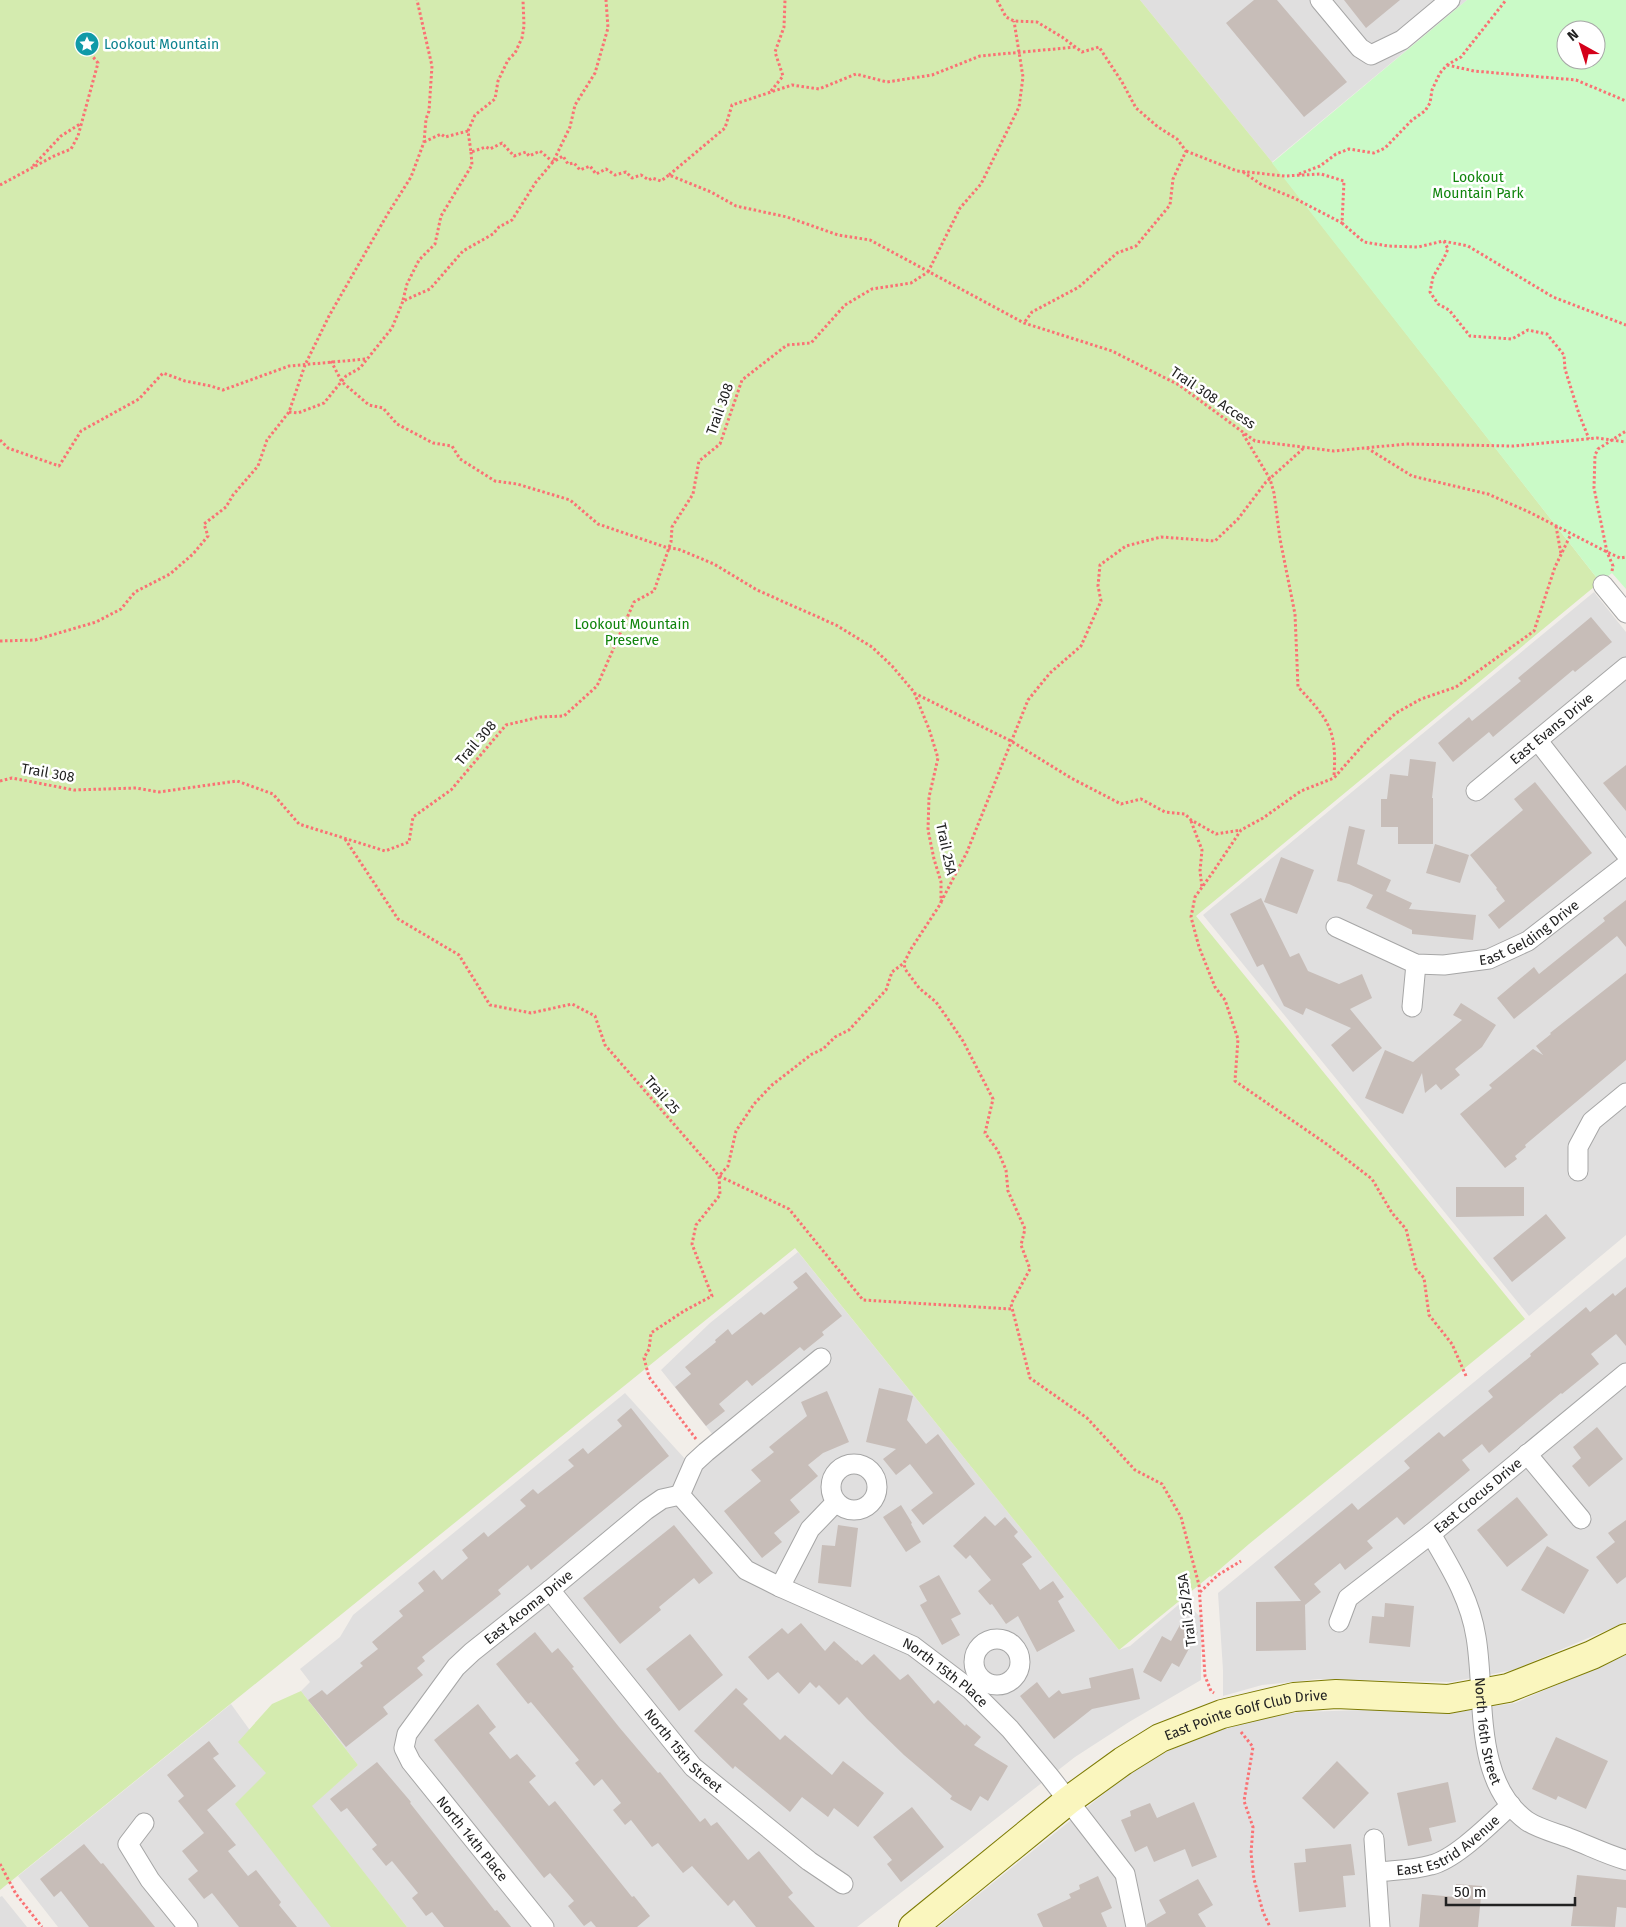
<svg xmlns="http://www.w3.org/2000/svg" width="1626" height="1927" font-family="'Fira Sans',sans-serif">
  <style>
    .residential { fill: #e0dfdf }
    .grass { fill: #d4ebaf }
    .park { fill: #cafac7; fill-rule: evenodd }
    .building { fill: #c7bdb8 }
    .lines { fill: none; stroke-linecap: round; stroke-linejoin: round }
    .street-casing { stroke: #a6a6a6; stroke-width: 21 }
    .secondary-casing { stroke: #7d7b05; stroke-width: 30 }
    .path { stroke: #fa7174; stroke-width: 3; stroke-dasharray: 2.5 2.5; stroke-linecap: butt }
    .street { stroke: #fff; stroke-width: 19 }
    .secondary { stroke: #faf6be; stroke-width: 28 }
    .labels { text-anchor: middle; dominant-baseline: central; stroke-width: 5; stroke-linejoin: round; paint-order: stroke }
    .culture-label { font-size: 14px; fill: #0d838f; stroke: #fff; text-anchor: start }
    .park-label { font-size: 14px; fill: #10840c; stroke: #fff }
    .street-label { font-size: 14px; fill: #222; stroke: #fff }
  </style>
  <rect width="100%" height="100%" fill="#f2eee9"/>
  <path class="residential" d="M1140,0H1467L1272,162Z
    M1594,592L1626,632V1235L1529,1316L1203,915Z
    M798,1252L1119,1650L1130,1646L1184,1600L1201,1618V1680L1129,1722L1075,1757L857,1927H407L311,1806L358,1765L301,1691L310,1682L300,1669L340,1637L353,1615L625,1393L686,1460L713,1435L661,1370L710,1323Z
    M1626,1257V1622L1513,1670L1451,1682L1318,1679L1262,1685L1223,1696V1670L1218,1593Z
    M1626,1655V1927H938L1126,1776L1164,1753L1214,1731L1268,1716L1301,1712L1363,1710L1452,1712L1515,1703Z
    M231,1704L282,1775L343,1927H58L18,1876Z
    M2,1896L27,1927H0V1897Z"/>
  <path class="grass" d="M0,0H1140L1272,162L1600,582L1196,916L1525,1319L1249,1544L1211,1577L1210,1576L1119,1650L795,1248L0,1890Z
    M301,1691L358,1765L312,1806L407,1927H331L235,1804L266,1773L238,1742L272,1704Z"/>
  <path class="park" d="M1467,0H1626V589L1612,573L1600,582L1272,163ZM1566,30H1596V60H1566Z"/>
  <path class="building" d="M1254,0H1277L1347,82L1304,117L1226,23Z
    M1344,0H1400L1366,28Z
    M1591,617L1612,642L1575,672L1573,670L1493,737L1489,732L1453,762L1438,743L1469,717L1472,721L1521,681L1518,678Z
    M1410,759L1436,762L1432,798H1433V844H1398V827H1381V799H1387L1390,774L1408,776Z
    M1626,765V811L1603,783Z
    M1535,782L1592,853L1499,929L1488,915L1505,901L1496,889L1497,888L1470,855L1523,810L1514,799Z
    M1349,826L1365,830L1357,864L1391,880L1386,891L1412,903L1409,909L1476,915L1473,940L1412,934V930L1366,908L1373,895L1349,884L1337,881Z
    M1435,844L1469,855L1460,883L1426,873Z
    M1281,857L1314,870L1297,914L1264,902Z
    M1261,898L1290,957L1299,953L1308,971L1339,984L1362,974L1372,998L1350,1009L1382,1048L1353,1072L1331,1045L1351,1028L1306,1008L1303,1015L1284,1006L1263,964L1257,967L1230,914Z
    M1626,900V947L1617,936L1514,1019L1497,998L1534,967L1539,974L1605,921L1603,918Z
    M1626,973V1060L1525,1145L1526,1147L1515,1156L1517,1159L1505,1168L1460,1114L1492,1088L1489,1085L1533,1049L1543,1055L1536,1046L1551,1034L1550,1033Z
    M1461,1003L1496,1025L1482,1047L1455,1069L1460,1075L1441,1090L1436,1084L1425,1093L1422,1073L1403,1114L1365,1098L1385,1050L1413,1062L1462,1020L1453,1015Z
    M1456,1187H1524V1216L1456,1217Z
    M1546,1214L1566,1238L1512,1282L1493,1258Z
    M806,1272L842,1316L822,1332L824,1335L804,1351L800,1347L752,1386L747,1380L719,1404L725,1411L706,1426L675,1387L691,1374L685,1367L716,1342L715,1340L728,1329L732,1335L761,1312L764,1315L798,1288L793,1282Z
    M1626,1287V1346L1616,1334L1591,1354L1599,1364L1562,1394L1561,1393L1489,1453L1482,1444L1462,1460L1470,1470L1404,1525L1397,1517L1367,1541L1373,1548L1345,1570L1340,1563L1314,1584L1321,1592L1305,1605L1306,1650L1256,1651V1602L1301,1601L1274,1567L1352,1503L1358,1510L1410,1468L1404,1461L1439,1432L1444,1437L1493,1397L1488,1391L1531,1356L1530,1354L1586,1307L1590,1312L1613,1293L1615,1296Z
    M879,1388L913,1396L907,1420L926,1444L938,1434L975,1484L923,1525L911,1510L933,1493L910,1464L896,1475L883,1459L896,1449L866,1442Z
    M827,1391L849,1442L823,1453L808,1465L818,1476L790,1500L800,1512L774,1533L782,1542L762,1558L724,1511L761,1481L751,1470L774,1452L769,1447L807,1416L801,1402Z
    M631,1408L669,1456L531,1570L528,1565L498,1590L501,1594L422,1657L425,1661L417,1668L423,1675L383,1707L388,1714L346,1747L308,1700L322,1690L327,1695L363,1666L360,1663L378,1649L372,1642L403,1616L399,1611L424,1591L418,1583L434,1570L442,1580L468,1558L462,1550L484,1532L488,1537L526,1506L520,1500L533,1489L538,1494L574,1466L568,1460L583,1448L588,1454L622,1426L617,1420Z
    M1597,1427L1623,1459L1589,1487L1572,1466L1581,1458L1573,1447Z
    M1517,1497L1548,1535L1507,1567L1477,1530Z
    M901,1505L912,1523L911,1524L921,1542L906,1552L883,1517Z
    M985,1516L995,1526L1005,1517L1018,1532L1014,1536L1032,1557L1022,1564L1040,1590L1053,1581L1064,1597L1058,1601L1075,1631L1037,1652L1018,1616L1006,1624L992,1604L990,1605L978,1591L991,1580L970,1555L966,1559L953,1546Z
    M1626,1520V1577L1617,1584L1596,1557L1615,1542L1608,1533Z
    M674,1525L713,1573L699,1584L694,1578L659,1607L661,1610L620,1644L583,1598Z
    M838,1525L858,1528L851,1587L818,1583L822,1545L835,1546Z
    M1547,1546L1589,1570L1564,1614L1521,1590Z
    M939,1575L961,1614L951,1619L960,1635L942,1645L920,1605L927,1601L919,1586Z
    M1385,1603L1414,1606L1410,1647L1369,1643L1372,1616L1384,1617Z
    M801,1623L825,1651L834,1641L856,1661L857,1660L862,1665L874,1654L900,1680L908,1674L934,1704L938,1700L965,1726L966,1724L981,1737L974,1745L1008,1766L988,1801L980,1796L971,1811L950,1799L952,1796L904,1755L867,1719L847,1697L839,1705L819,1685L816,1688L810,1682L799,1694L778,1672L768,1680L748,1657L782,1628L788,1634Z
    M1181,1623L1198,1632L1179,1667L1172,1663L1161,1682L1143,1672L1162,1636L1171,1641Z
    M535,1632L552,1653L558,1648L574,1667L572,1668L619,1727L658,1773L660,1772L700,1822L705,1818L711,1826L717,1822L748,1860L759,1851L793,1893L788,1897L815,1927H756L734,1900L728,1906L692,1866L683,1873L658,1843L652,1847L631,1820L625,1825L613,1810L621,1803L602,1779L594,1786L575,1763L579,1760L531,1702L528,1704L496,1664Z
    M690,1634L723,1675L679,1711L646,1669Z
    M1133,1668L1140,1699L1092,1709L1054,1739L1020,1696L1037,1682L1049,1698L1059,1690L1062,1694L1091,1688L1089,1678Z
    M736,1688L748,1699L743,1704L780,1740L785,1735L832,1775L843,1761L884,1793L858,1827L834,1808L828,1817L802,1797L790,1812L735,1766L733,1769L694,1731Z
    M478,1704L496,1727L489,1733L510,1759L517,1754L536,1776L529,1782L549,1806L555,1801L632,1897L634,1896L650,1916L637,1927H596L591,1921L584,1926L568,1906L574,1901L550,1873L544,1878L434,1740Z
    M1556,1737L1608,1761L1586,1809L1558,1796L1556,1800L1532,1789Z
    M209,1741L219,1754L213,1758L236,1786L207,1810L236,1845L228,1851L248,1876L256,1870L281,1902L279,1905L297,1927H239L212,1893L204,1899L188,1879L198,1871L182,1851L204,1833L178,1801L184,1796L167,1775Z
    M1337,1761L1369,1793L1334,1829L1302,1798Z
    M377,1762L411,1802L410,1803L495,1911L497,1910L511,1927H444L432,1912L426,1916L412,1898L418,1893L392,1861L386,1866L372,1849L377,1845L347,1808L341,1812L330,1799Z
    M1448,1782L1456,1822L1429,1828L1432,1841L1408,1846L1397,1793Z
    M1194,1802L1217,1857L1192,1867L1185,1849L1154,1862L1147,1846L1135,1852L1121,1820L1131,1816L1130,1811L1150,1803L1157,1818Z
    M912,1807L944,1847L901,1882L887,1864L892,1860L873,1837Z
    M84,1844L101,1864L103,1863L155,1927H89L61,1891L54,1897L40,1879Z
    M1351,1844L1355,1875L1343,1876L1346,1907L1299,1912L1294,1863L1306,1862L1305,1849Z
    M1577,1875L1626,1880V1908L1617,1907L1615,1927L1571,1926Z
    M1098,1876L1112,1908L1101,1913L1107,1927H1043L1037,1914L1071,1898L1069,1894L1080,1889L1079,1885Z
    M1198,1879L1213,1905L1198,1914L1206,1927H1147V1924L1166,1913L1159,1900Z
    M1456,1884L1482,1886L1478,1927H1419L1422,1894L1455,1897Z"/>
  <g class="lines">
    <defs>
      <g id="street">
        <path d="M1320,0L1360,48L1371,55L1402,40L1450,0"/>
        <path d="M1603,585L1626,613"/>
        <path d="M1538,741L1626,854"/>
        <path id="s1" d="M1476,791L1626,667"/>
        <path id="s2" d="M1336,927L1416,964L1444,965L1489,959L1528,941L1626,865"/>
        <path d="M1412,1007L1416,964"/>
        <path d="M1578,1171V1147L1592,1121L1626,1093"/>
        <path d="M1527,1454L1581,1519"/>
        <circle cx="854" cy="1487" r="23"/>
        <path id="s3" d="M680,1495L746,1570L780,1587L913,1646L971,1690L1010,1729L1050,1777L1125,1874L1136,1927"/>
        <path d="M680,1495L694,1463L706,1452L821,1358"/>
        <path id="s4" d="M1431,1534C1450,1567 1470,1598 1476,1637C1486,1695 1472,1781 1527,1821C1539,1829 1556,1833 1569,1838C1588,1845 1607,1855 1626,1860"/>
        <path d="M780,1587L810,1529L836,1502"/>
        <path id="s5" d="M550,1590L693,1767L809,1861L843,1884"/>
        <path id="s6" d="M1339,1622L1348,1598L1431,1534L1626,1373"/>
        <circle cx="997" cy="1662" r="23"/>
        <path d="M144,1823L128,1844L150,1880L188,1927"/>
        <path d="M1374,1839L1380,1927"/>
        <path id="s7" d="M1377,1872C1395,1870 1414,1870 1431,1865C1456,1859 1491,1823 1511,1805"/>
        <path id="s8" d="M544,1927L411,1762L404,1748L407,1734L456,1667L472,1652L550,1590L646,1510L662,1499L680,1495"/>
      </g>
      <g id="secondary">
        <path id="s9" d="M913,1927L1069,1800L1123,1761L1160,1738L1222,1714L1294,1697L1336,1694L1448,1699L1508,1688L1592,1655L1626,1638"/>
      </g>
    </defs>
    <use href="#street" class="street-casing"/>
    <use href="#secondary" class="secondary-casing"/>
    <path class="path" d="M997,0L1006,17L1014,21L1037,22L1062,37L1082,52L1099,47L1122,82L1136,108L1158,127L1177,139L1186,151L1173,179L1170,205L1136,246L1117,253L1079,287L1032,312L1024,323
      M1447,65L1474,71L1576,80L1626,101
      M771,91L783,76L775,52L784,27L785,0
      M468,131L475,115L495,99L498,81L508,60L515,53L522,38L524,26L523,0
      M424,142L441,134L445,137L468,131L471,152L486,147L490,149L502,143L514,156L526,152L529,156L540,151L553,162L563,156L568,164L574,163L580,170L590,166L596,174L606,169L615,175L626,172L632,178L641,175L649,180L652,178L661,181L669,175L711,192L736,206L787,217L838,235L870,240L1024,323L1112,351L1179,385L1255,441L1334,451L1406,444L1513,446L1597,438L1626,442
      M1186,151L1237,171L1285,176L1321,174L1344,181L1342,223L1364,242L1388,246L1418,247L1443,241L1468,246L1553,297L1626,325
      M33,166L61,136L80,124
      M1243,172L1262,185L1294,198L1342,223
      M1299,174L1320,166L1336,154L1349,149L1374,153L1385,148L1412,120L1425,111L1430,103L1432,90L1440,73L1447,65L1461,57L1506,0
      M669,175L725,128L732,105L792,85L819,89L856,74L887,82L932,75L980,56L1076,47
      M0,185L54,156L71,149L78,136L98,63L86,48L92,34
      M1444,241L1448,249L1444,258L1433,277L1430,292L1438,304L1449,310L1470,336L1512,339L1528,330L1547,334L1564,355L1565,369L1579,414L1589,439
      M928,272L960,208L981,184L1019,107L1023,77L1014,21
      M403,300L407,284L419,260L435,244L441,216L472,165L471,152
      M331,361L342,382L369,405L383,408L397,424L433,443L452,446L460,459L495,481L517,484L570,500L598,524L668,548L678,549L714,564L757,590L836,625L872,647L892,666L914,692L929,729L938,758L929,797L928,830L934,859L941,882V903L911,949L904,963L905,969L919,988L936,1002L948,1019L963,1041L993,1099L985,1133L998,1151L1006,1170L1008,1191L1025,1229L1021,1245L1030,1269L1011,1304L1030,1378L1087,1418L1135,1470L1162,1484L1181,1517L1199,1585L1205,1676L1211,1691L1214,1693
      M289,412L298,413L324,403L346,376L360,368L392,328L403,301L430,289L463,251L493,234L499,227L512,220L536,182L553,162L570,127L575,105L595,73L608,28L606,0
      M1243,434L1270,479L1274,493L1280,539L1295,614L1298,687C1329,720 1337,730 1334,776
      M0,440L8,448L59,466L81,431L139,399L163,373L185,381L211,386L223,390L289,366L366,359
      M1367,448L1412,476L1488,494L1527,511L1607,552L1620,558L1626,557
      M1556,526L1561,554
      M1612,571L1613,566L1607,552L1594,488L1595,455L1598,449L1626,431
      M0,641L35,640L96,622L121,609L135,592L170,574L193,554L208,536L204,524L226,507L233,495L258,466L267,440L289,412L305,365L329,316L387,215L411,177L424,142L426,119L429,111L432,66L417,0
      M914,693L1011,741L1071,778L1121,804L1141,799L1165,812L1185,814L1191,820L1216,834L1241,830
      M0,781L12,778L74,790L136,788L159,792L237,781L273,794L299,824L385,851L409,842L413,817L451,790L506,725L540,717L564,716L597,686L634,602L654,591L671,542L672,527L693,494L699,461L720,444L742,380L787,345L811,343L845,305L872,289L911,283L928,272
      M1191,821L1202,850L1200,871L1202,887
      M345,839L398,919L459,955L490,1005L531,1013L572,1004L595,1016L605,1045L719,1176L789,1209L863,1300L1011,1309
      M941,902L967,852L1028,700L1050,673L1081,646L1101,601L1098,586L1100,565L1126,546L1161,537L1215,541L1238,519L1266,482L1305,447
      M1466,1376L1452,1344L1429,1315L1424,1278L1416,1269L1406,1229L1392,1213L1372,1179L1328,1145L1235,1081L1238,1039L1225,1000L1215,987L1199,947L1191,917L1195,897L1213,872L1241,830L1263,818L1301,791L1334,778L1369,738L1396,713L1421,699L1456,687L1534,631L1555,567L1571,534
      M696,1439L649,1377L644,1358L649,1349L651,1333L684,1311L712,1296L692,1244L696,1225L720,1195L719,1176L728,1166L736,1131L754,1104L772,1085L812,1054L823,1049L835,1037L849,1030L886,990L892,972L904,963
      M1200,1592L1218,1575L1241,1561
      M1241,1732L1253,1747L1244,1801L1253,1827L1251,1853L1254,1879L1263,1912L1270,1927
      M0,1864L16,1894L42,1927"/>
    <use href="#street" class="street"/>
    <use href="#secondary" class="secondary"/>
  </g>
  <defs>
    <symbol id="sight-disc" viewBox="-11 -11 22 22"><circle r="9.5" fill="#0f9aa8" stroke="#fff"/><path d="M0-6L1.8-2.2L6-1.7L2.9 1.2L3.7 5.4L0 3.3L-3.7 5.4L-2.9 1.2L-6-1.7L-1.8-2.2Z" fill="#fff"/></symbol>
  </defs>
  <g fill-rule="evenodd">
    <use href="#sight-disc" x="73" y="30" width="28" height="28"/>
  </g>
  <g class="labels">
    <g class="culture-label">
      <text x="104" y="44">Lookout Mountain</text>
    </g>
    <g class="park-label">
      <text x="1478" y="177">Lookout<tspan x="1478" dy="16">Mountain Park</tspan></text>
      <text x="632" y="624">Lookout Mountain<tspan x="632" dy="16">Preserve</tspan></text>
    </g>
    <g class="street-label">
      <text transform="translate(1213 398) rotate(34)">Trail 308 Access</text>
      <text transform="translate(720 409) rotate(-70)">Trail 308</text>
      <text stroke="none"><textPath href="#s1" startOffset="98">East Evans Drive</textPath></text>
      <text transform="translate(476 743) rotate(-49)">Trail 308</text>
      <text transform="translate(48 773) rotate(10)">Trail 308</text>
      <text transform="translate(946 849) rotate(78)">Trail 25A</text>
      <text stroke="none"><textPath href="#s2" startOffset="209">East Gelding Drive</textPath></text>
      <text transform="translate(662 1095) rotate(49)">Trail 25</text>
      <text stroke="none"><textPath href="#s6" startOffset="191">East Crocus Drive</textPath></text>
      <text stroke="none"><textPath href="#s8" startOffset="419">East Acoma Drive</textPath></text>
      <text transform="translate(1187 1610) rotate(-97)">Trail 25/25A</text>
      <text stroke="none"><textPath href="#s3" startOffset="325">North 15th Place</textPath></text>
      <text stroke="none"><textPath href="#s9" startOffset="401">East Pointe Golf Club Drive</textPath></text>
      <text stroke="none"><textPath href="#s4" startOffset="208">North 16th Street</textPath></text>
      <text stroke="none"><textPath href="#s5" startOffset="209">North 15th Street</textPath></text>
      <text transform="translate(472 1839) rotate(51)">North 14th Place</text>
      <text stroke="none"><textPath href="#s7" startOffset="78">East Estrid Avenue</textPath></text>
    </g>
  </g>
  <g transform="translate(1581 45) rotate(321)"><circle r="24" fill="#ffffff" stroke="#a7a7a7"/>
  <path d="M0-4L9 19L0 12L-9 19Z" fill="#d4001a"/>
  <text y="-8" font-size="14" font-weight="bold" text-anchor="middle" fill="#222222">N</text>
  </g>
  <path d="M1446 1897v8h129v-8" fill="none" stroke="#222222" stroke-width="2.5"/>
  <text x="1454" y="1897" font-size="15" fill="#222222" stroke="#ffffff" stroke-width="4" paint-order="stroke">50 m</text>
</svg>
